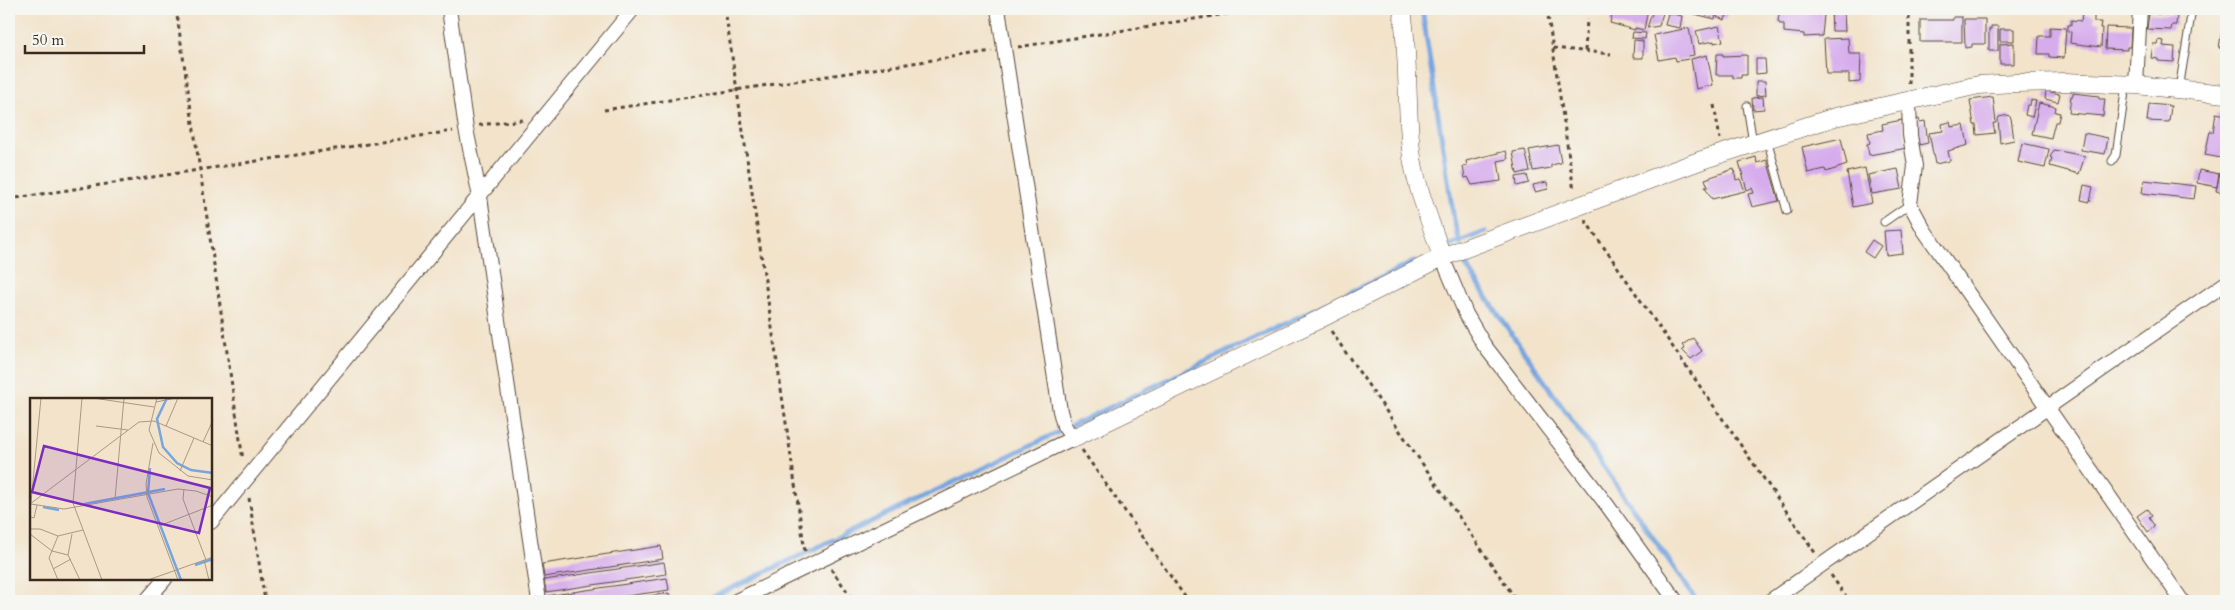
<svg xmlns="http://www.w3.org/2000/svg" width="2235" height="610" font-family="Cardo,serif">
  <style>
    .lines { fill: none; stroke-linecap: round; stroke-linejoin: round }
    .stream { stroke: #76a5e0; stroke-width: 5 }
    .building { fill: #d6acec }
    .service-casing { stroke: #564638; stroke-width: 9 }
    .minor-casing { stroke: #564638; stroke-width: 16 }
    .tertiary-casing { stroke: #564638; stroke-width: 19 }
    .path { stroke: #564638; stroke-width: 3; stroke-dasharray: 4 4; stroke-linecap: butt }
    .service { stroke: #fff; stroke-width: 7 }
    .minor { stroke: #fff; stroke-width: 14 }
    .tertiary { stroke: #fff; stroke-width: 18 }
    .inset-river { fill: none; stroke: #76a5e0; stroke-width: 2.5 }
    .inset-road { fill: none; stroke: #a99985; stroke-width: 1 }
    .view { fill: #7b2cbf; fill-opacity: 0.15; stroke: #7b2cbf; stroke-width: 2.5 }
    .inset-edge { fill: none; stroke: #3b2a1e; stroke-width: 2.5 }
  </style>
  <rect width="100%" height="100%" fill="#f6f6f2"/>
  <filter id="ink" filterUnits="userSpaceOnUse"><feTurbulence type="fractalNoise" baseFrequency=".02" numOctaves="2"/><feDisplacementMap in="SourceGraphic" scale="10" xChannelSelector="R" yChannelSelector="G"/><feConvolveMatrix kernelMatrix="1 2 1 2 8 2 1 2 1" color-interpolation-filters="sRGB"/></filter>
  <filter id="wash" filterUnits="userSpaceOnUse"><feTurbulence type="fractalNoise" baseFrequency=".0096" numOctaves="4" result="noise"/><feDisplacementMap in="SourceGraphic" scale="20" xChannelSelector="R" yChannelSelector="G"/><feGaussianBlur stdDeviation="1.12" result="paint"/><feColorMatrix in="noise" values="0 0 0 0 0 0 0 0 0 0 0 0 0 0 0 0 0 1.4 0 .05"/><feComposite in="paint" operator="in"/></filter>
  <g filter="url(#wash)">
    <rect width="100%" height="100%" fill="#f2e3ca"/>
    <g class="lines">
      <path class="stream" d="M1422,9L1454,220L1460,243
        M1451,245L1485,232
        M1462,253L1465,264L1500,317L1697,601
        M705,601L1414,262"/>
    </g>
    <g id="blocks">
      <path class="building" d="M1613,9H1648L1644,30L1635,28V30L1610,23Z
        M1674,9H1717L1715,19Z
        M1720,9L1729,10L1725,20L1717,17Z
        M1780,9H1822V15H1824L1822,36L1804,37V34L1784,32V24H1780L1778,21Z
        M1831,9H1837V12L1844,11L1845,31H1832Z
        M1653,10L1663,13L1659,26L1647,28Z
        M1668,13L1682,16L1680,28L1665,25Z
        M2149,13L2177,16L2176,25H2172L2171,30L2147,29Z
        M2082,14L2094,15V22H2101L2100,28H2102L2101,47L2070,43L2071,32L2068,31V25H2071V20L2081,21Z
        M1953,17H1962V42H1920V20H1953Z
        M1964,19H1985V44H1972V47L1965,48Z
        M1719,26L1723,41L1714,43V41L1699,44L1696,31Z
        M1991,26H1998V51H1989V29H1991Z
        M2050,27L2066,28L2064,58L2049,57V54H2038L2039,36H2050Z
        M2106,27L2131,28L2130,47H2127V50L2105,49Z
        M1689,28L1694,55L1688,56L1689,59L1676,61L1675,57L1659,60L1654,35Z
        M2000,29H2014V41H2000Z
        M2222,29H2226V49L2219,48Z
        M1633,32L1646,33L1645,39L1632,38Z
        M1848,38L1849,54H1861L1860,82L1849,83V74H1826L1824,39Z
        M1634,40L1643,41V58H1633Z
        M2158,40L2164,41L2163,46L2175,47L2174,62L2158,61V59L2151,58L2153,44H2157Z
        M2014,43V64H2000V44Z
        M1717,54H1723V56L1747,55V75H1741V78H1733V75H1716Z
        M1707,55L1713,85L1696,89L1691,59Z
        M1756,59H1765L1766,73L1756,74Z
        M1756,81H1765L1766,95L1756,96Z
        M2046,91L2060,94L2058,102L2045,99Z
        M2073,93L2099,96V99H2105L2103,116L2069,113L2071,96H2073Z
        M1763,97L1764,109L1753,110L1752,98Z
        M1993,97L1996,123H1993L1995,133L1977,135L1976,125H1974L1970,100Z
        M2031,100L2036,101L2032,117L2025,115L2027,105H2030Z
        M2039,103L2056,107L2055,112L2060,113L2058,122H2055L2051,138L2032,134Z
        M2149,104L2171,106L2169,122L2147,121Z
        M2216,113L2226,115V138L2221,158L2205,155L2210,131L2213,132Z
        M2008,115L2011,118L2014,140L2000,143L1998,119L1999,117Z
        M1919,119L1920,122L1925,121L1928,143L1919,145L1914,120Z
        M1902,120L1907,148L1869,155L1867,144L1870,143L1868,133L1883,130L1882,124Z
        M1950,122L1951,127L1964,125L1968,145L1948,151L1950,161L1935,164L1929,133L1943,131L1942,124Z
        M2084,133L2108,138L2105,154L2081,150Z
        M1841,138L1847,165L1826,172L1825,169L1808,173L1802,147Z
        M2022,143L2049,149L2045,168L2018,162Z
        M1558,145L1561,163L1551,165V168L1533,171L1529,150Z
        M1525,150L1530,171L1517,174L1513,152Z
        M2054,150L2085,156L2079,174L2050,166L2052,158L2050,157Z
        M1506,151L1508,159L1498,161L1501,181L1472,185L1468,177L1465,178L1463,167L1467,166L1466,161Z
        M1756,157L1757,163L1767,160L1779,201L1752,207L1748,194L1754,193L1752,188L1747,190L1739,162Z
        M1865,168L1872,203L1853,207L1847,172Z
        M1734,169L1736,180L1740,179L1745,191L1712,199L1705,187H1708L1705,179Z
        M1898,169L1902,189L1872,194L1868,175Z
        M2199,170L2219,174L2217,187L2197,183Z
        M2220,172L2226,173V193L2216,191Z
        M1527,175L1529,183L1517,186L1516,177Z
        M2144,180L2196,186L2194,199L2142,193Z
        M1547,182L1548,189L1535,192L1533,185Z
        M2084,185L2093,187L2090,202L2081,200Z
        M1901,230L1903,253L1886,255L1884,231Z
        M1872,240L1881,246L1873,258L1864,252Z
        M1693,338L1702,351L1691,359L1682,350L1685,349L1682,345Z
        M2147,509L2152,516L2149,518L2154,525V527L2148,532L2137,516Z
        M661,546L663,559L544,577L542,564Z
        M664,562L666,574L546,592L544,580Z
        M667,578L669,590L591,601H547L546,596Z
        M669,593L671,601H625L624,600Z"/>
    </g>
  </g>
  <g filter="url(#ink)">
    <use href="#blocks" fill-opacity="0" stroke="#564638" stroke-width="1"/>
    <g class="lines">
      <defs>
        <path id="service" d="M2179,89L2192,9
          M1747,106L1753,143
          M1767,139L1787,211
          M2112,161L2116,155L2126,85
          M1884,222L1910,204"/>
        <path id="minor" d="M449,9L466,129L480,197L539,601
          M2136,85L2140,9
          M1909,100L1910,135L1915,166L1910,204L1924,230L2182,601
          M1442,257L1466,314L1484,345L1607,505L1676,601
          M211,522L633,9
          M146,601L165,579
          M736,601L1073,438L1064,426L1060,411L998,9
          M1770,601L2226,283"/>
        <path id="tertiary" d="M1402,9C1409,56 1406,103 1411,150C1415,186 1431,222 1442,257
          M1073,438L1322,318L1442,257L1702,160L1835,117L1979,85L2015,83L2065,82L2136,85L2226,94"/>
      </defs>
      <use href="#service" class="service-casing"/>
      <use href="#minor" class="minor-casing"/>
      <use href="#tertiary" class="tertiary-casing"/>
      <path class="path" d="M176,9L243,460
        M725,9L805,552
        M1547,9L1574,191
        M1018,47L1257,9
        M1553,48L1611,54
        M1585,51L1587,19
        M1909,84V9
        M1714,105L1720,139
        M604,110L992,51
        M479,125L523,120
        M9,199L453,131
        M1585,220L1816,554
        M1331,331L1517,601
        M1082,450L1188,601
        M249,498L265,601
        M831,569L854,601
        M1831,575L1849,601"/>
      <use href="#service" class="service"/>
      <use href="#minor" class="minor"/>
      <use href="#tertiary" class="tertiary"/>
    </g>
  </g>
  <g transform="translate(30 398)">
    <rect width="182" height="182" fill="#f2e3ca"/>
    <path class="inset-river" d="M137,0L127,21L133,49L147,65L161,72L183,75M120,70L118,95L151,182M54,106L135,91M13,109L29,112M165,167L183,161"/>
    <path class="inset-road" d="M52,0L43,105L72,182M63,0L124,9M127,0L119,32L129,55L158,78L183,82M126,4L146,0M66,28L98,32M136,28L148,0M173,44L183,22M123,45L116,86L117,99L148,182M150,73L164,40M154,91L153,101L176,162M85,101L94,0M1,104L11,0M0,106L109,24L124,23L183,48M1,106L34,111L148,91L166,93L183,99M1,119L4,120L7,107M129,128L183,107M0,131H10L28,138L53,132M0,136L22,153L38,157M42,136L38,157L50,182M28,138L19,160L28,182M174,162L179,182M23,171L41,161M118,182L183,159"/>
    <path class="view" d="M14,48L180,90L169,135L2,94Z"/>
    <rect width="182" height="182" class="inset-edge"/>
  </g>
  <rect width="2235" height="610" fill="none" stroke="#f6f6f2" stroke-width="30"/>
  <path d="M25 45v8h119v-8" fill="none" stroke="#3b2a1e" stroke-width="2.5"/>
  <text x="32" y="45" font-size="15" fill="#3b2a1e" stroke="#f6f6f2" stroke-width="4" paint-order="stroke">50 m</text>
</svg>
